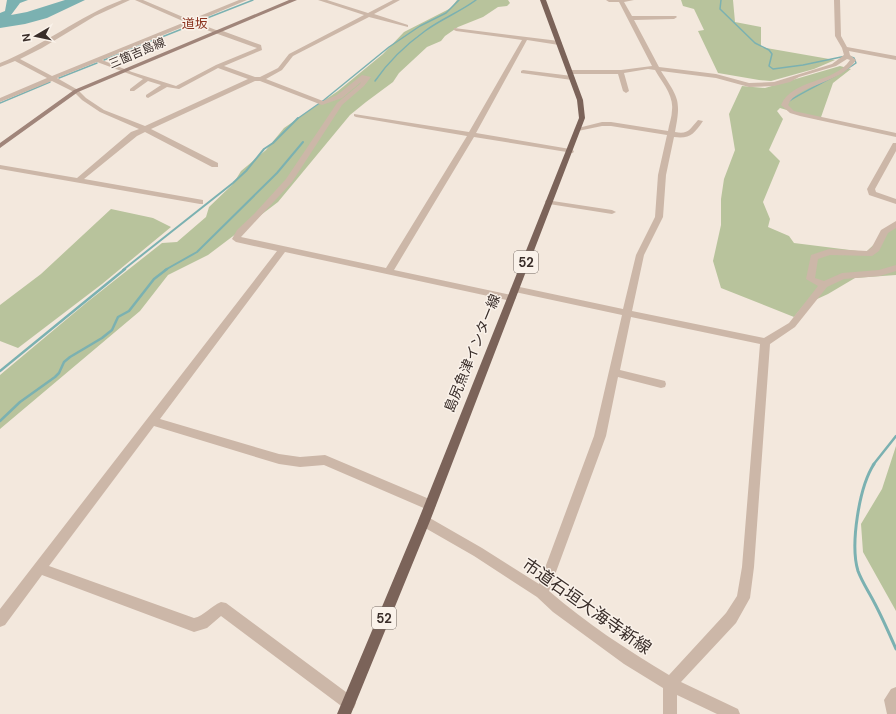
<svg xmlns="http://www.w3.org/2000/svg" width="896" height="714" font-family="'DM Sans','Noto Sans JP',sans-serif">
  <style>
    .green { fill: #b8c39c }
    .water { fill: #7bb1b1 }
    .lines { fill: none; stroke-linecap: round; stroke-linejoin: round }
    .stream-far3 { stroke: #7bb1b1; stroke-width: 1.5 }
    .stream-far2 { stroke: #7bb1b1; stroke-width: 2 }
    .stream-far1 { stroke: #7bb1b1; stroke-width: 2.5 }
    .stream { stroke: #7bb1b1; stroke-width: 3 }
    .street { fill: #ccb7a8; fill-rule: evenodd }
    .secondary { fill: #a0857a; fill-rule: evenodd }
    .primary { fill: #7b6359; fill-rule: evenodd }
    .labels { text-anchor: middle; dominant-baseline: central; stroke-width: 3; stroke-linejoin: round; paint-order: stroke }
    .far-street-label { font-size: 12px; fill: #392d29; stroke: #faf2ea }
    .far-neighbourhood-label { font-size: 13px; fill: #8b331f; stroke: #faf2ea }
    .shield { fill: #faf2ea; stroke: #736863; stroke-width: 1 }
    .shield-label { font-size: 13px; font-weight: bold; fill: #392d29 }
    .street-label { font-size: 14px; fill: #392d29; stroke: #faf2ea }
    .near-street-label { font-size: 17px; fill: #392d29; stroke: #faf2ea }
  </style>
  <rect width="100%" height="100%" fill="#f3e8dd"/>
  <path class="green" d="M457,0H508L510,3L507,6L498,7L483,17L458,27L445,36L441,41L427,47L399,73L393,82L366,102L350,115L278,202L208,255L168,275L140,311L0,429V375L86,303L162,243L177,242L206,217L209,207L233,184L241,171L266,150L284,128L338,91L383,54L404,32L451,8Z
    M681,0H733L735,22L761,27V47L835,60L814,69L771,81L759,80L718,73L698,31L704,30L694,9L683,6Z
    M840,66L851,69L833,83L820,120L780,108L777,111L783,119L769,150L780,161L763,202L770,219L768,227L789,236L794,243L866,252L887,232L896,225V275L855,278L828,294L804,305L794,317L721,288L713,261L721,225V199L724,179L735,150L729,114L742,86L765,88Z
    M111,209L153,218L171,227L102,284L18,348L0,341V305L41,274Z
    M896,446V611L863,552L861,524L882,489Z"/>
  <path class="water" d="M7,0H28L20,3L11,15L27,12L65,0H85L47,18L25,24L0,28V13L5,11Z"/>
  <g class="lines">
    <path class="stream-far3" d="M721,0L720,9L755,43L769,50L772,54L769,66L773,69L803,65L846,56
      M197,22L253,0
      M104,60L192,25
      M59,78L97,63
      M375,81C388,62 407,44 425,31C441,19 460,12 476,0
      M789,101C811,87 835,78 856,63L854,58L851,57
      M0,103L50,82
      M297,119L324,100L389,47L420,26L446,13L459,0"/>
    <path class="stream-far2" d="M123,270L233,183L246,171L264,149L273,143L298,118
      M165,270L197,252L277,173L303,142"/>
    <path class="stream-far1" d="M0,371L125,269
      M0,421L20,402L55,377L59,373L64,362L70,357L102,338L112,330L118,317L129,311L154,279L167,269
      M873,465L896,436"/>
    <path class="stream" d="M874,464C859,487 850,545 858,571C862,582 869,592 874,602C882,617 889,633 896,649"/>
    <path class="street" d="M122,0H130L95,16L42,48L20,59L52,76L185,22L135,0H143L190,20L239,0H247L195,22L216,30H220L261,45L262,50L224,66L255,77H260L278,68L289,54L364,15L318,0H327L368,13L393,0H400L374,14L408,25V27L369,17L293,56L282,70L266,79L323,101L337,95L362,75L371,77L364,86L342,105L292,182L241,237L386,268L467,136L356,117L354,116V114L469,132L522,40L456,31L454,30V28L559,41L562,43L559,45L527,40L476,133L570,149L574,151L573,153L474,137L394,270L511,295L514,296L516,298L514,300L511,301L285,252L160,419L279,454L300,457L325,455L434,501L436,505L434,509L430,510L426,509L324,465L300,467L279,464L154,426L49,566L194,618C204,616 211,606 221,602L226,603L354,698L356,703L354,708L349,710L344,708L221,616L207,628L194,632L42,575L5,625L0,627V609L277,251L236,242L232,239L237,230L254,214L286,179L337,103L360,84L361,82L342,98L322,105L260,81H255L151,129L218,163V167H212L145,132L137,136L84,179L203,200V204H200L0,169V165L77,178L131,132L139,129L100,112L82,100L74,92L52,81L0,102V98L47,78L15,61L0,67V63C43,46 79,16 122,0ZM190,24L257,48L216,65L176,86L132,72L102,60ZM97,62L143,79L130,89V91H134L148,81L161,85L146,95V97L148,98L167,87L179,89L218,68L248,79L145,126L104,110L86,98L78,90L57,78Z
      M606,0H634L624,2L632,16H676L677,17L674,19L634,20L659,67L716,74L749,83L774,82L832,64L844,55L842,48L835,36L834,0H840L841,36L847,47L896,56V60L849,51L850,55L856,60C841,84 797,84 788,105L794,111L803,113L896,133V137L800,116L790,113L781,105C793,78 834,84 850,60L847,59L836,66L799,77L790,82L774,86L749,87L716,78L661,71C679,99 681,100 675,132C688,135 690,129 698,120L703,121C694,134 690,139 674,137L666,175L663,217L644,255L632,311L764,338L789,323L818,286L806,279L811,255L829,249L867,251L872,247L881,230L896,221V228L888,233L879,251L872,256L830,255L818,259L815,278L824,281L842,273L879,270L896,265V271L880,276L844,279L827,287L795,327L770,344L754,567L750,598L736,623L681,682L738,709L740,714H717L677,695V714H663V688L624,664L553,612L537,597L474,556L420,525L418,521L420,517L424,516L428,517L482,548L539,584L594,436L622,315L515,292L510,289L515,286L623,309L636,255L655,217L658,175L667,135L611,126H602L578,131L574,129L602,122H611L668,131C669,124 672,117 672,110C674,95 661,81 655,70L648,69L624,73L629,91L626,93L623,91L618,74H570L567,72L570,70H621L652,66L619,2H609ZM631,317L760,344L742,567L737,596L726,613L669,675C627,650 586,623 549,591L606,436L618,377L661,388L665,387L666,384L665,381L661,380L620,370Z
      M523,70L572,76L575,78L572,80L521,73V71Z
      M893,143H896V151L875,189L876,192L896,199V204L869,195L867,189Z
      M546,200L612,210L616,212L612,214L549,204L545,202Z
      M896,687V714H887L884,700L891,689Z"/>
    <path class="secondary" d="M289,0H297L78,92L0,148V143L74,90Z"/>
    <path class="primary" d="M540,0H546L583,100L585,118L430,521L351,714H337L418,521L579,118L577,100Z"/>
  </g>
  <g class="labels">
    <g class="far-street-label">
      <text transform="translate(137 53) rotate(-23)">三箇吉島線</text>
    </g>
    <g class="far-neighbourhood-label">
      <text x="195" y="23">道坂</text>
    </g>
    <g class="shield">
      <rect x="514" y="251" width="24" height="22" rx="3"/>
      <rect x="372" y="607" width="24" height="22" rx="3"/>
    </g>
    <g class="shield-label">
      <text x="526" y="262">52</text>
      <text x="384" y="618">52</text>
    </g>
    <g class="street-label">
      <text transform="translate(472 353) rotate(-68)">島尻魚津インター線</text>
    </g>
    <g class="near-street-label">
      <text transform="translate(587 606) rotate(35)">市道石垣大海寺新線</text>
    </g>
  </g>
  <g transform="translate(36 36) rotate(261)" stroke="#faf2ea" stroke-width="3" paint-order="stroke">
  <path d="M0-3L7 15L0 10L-7 15Z" fill="#392d29"/>
  <text y="-6" font-size="11" font-weight="bold" text-anchor="middle" fill="#392d29">N</text>
  </g>
</svg>
